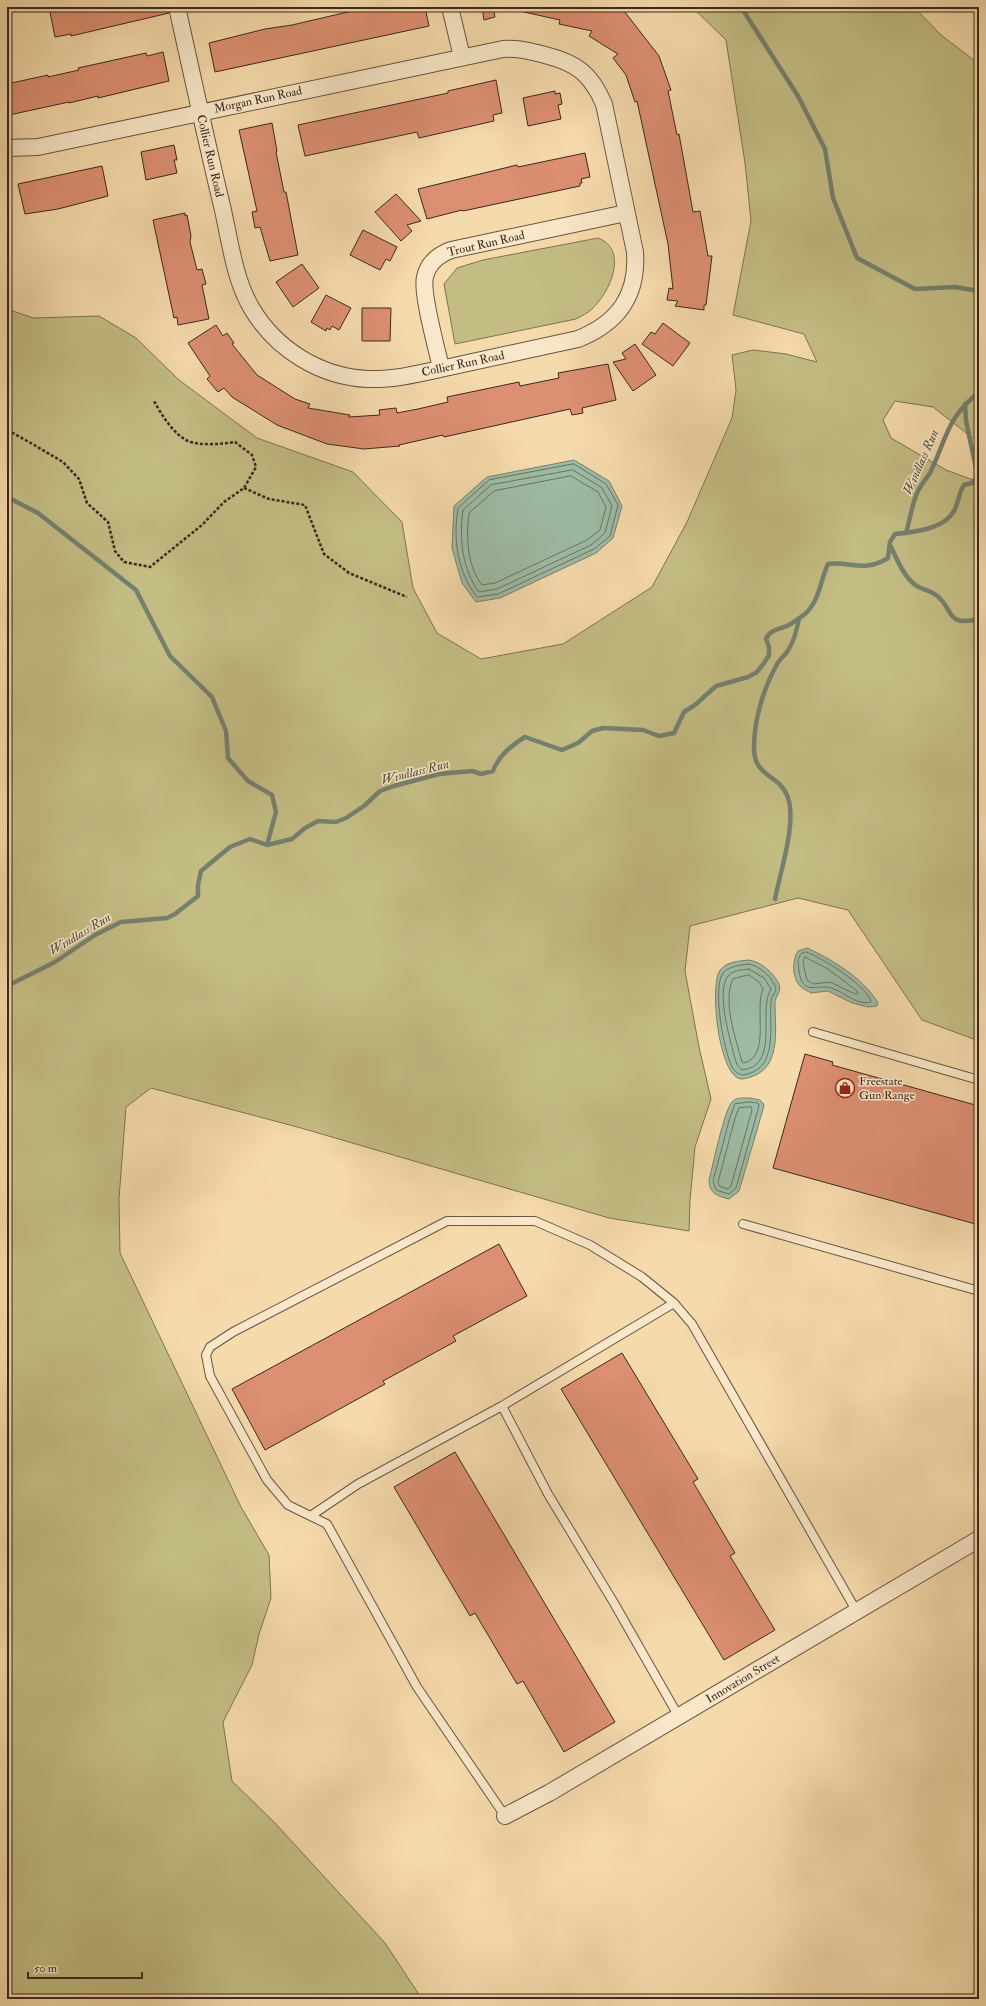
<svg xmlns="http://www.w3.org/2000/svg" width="986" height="2006" font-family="'IM FELL Double Pica',serif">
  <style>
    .green { fill: #c3bd84; stroke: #7f7252 }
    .water { fill: #9dbba4; stroke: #76806f }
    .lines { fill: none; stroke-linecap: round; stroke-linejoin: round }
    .shore { stroke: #6c7262; stroke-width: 1 }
    .stream { stroke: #76806f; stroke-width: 4.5 }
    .building { fill: #dc8f71; stroke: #3b2820 }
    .lane-casing { stroke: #6a5443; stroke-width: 10 }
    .street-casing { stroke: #6a5443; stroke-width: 18 }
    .path { stroke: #3b2820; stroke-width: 2.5; stroke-dasharray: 3 2; stroke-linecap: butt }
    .lane { stroke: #f8e7c8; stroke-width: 8 }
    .street { stroke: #f8e7c8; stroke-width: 16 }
    .labels { text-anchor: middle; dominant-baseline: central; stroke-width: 3; stroke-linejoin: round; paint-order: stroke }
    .street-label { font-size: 12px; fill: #3b2820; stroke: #f8e7c8 }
    .poi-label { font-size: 12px; fill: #3b2820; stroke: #f8e7c8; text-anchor: start }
    .water-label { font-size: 13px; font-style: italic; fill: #544d41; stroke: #f8e7c8 }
  </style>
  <rect width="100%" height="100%" fill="#f5daab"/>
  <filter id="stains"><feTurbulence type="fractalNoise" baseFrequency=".005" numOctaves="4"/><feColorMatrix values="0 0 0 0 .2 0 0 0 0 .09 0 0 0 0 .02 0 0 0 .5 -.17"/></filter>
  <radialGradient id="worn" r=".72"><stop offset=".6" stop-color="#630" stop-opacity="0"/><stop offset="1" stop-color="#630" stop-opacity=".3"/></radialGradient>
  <path class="green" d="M692,7H914L941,35L979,64V443L933,407L895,401L883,420L891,438L946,470L979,482V1041L922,1020L848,910L798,898L690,926L685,971L699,1047L711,1099L695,1147L690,1200L689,1231L609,1218L301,1128L151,1088L126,1107L119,1199L120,1253L241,1507L269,1555L271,1598L259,1634L252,1665L223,1722L232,1781L274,1822L385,1943L422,1999H7V309L33,318L99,316L136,338L179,380L257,438L353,472L402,522L413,588L437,633L481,659L563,644L652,587L687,522L732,418L736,390L732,355L753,350L786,354L817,362L804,334L733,315L751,221L745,163L726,40Z
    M598,238C629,250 610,292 592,309C588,313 581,316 576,319L455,344L444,284L457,268L483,260Z"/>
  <path class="water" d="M574,460L609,481L622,506L613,538L596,553L500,598L476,602L462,583L452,548L454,506L487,477Z
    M807,948C833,960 863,978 878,1003L877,1006L868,1007L852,1003L828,991L811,993C808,991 803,989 800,986C792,978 792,960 798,951Z
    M749,960C761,962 773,972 779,984C782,992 775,996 775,1003C775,1027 781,1063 756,1075C751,1077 746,1079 741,1079C719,1076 710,990 719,972C724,962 739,961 749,960Z
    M750,1098L760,1100L763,1103L764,1106L739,1191L729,1199C718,1196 709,1194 709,1180C713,1165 724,1111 732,1102C736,1097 744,1098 750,1098Z"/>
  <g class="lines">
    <path class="shore" d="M574,464L606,484L618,505L610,536L594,549L498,594L477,597C457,571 453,540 458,508L489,480Z
      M573,470L602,488L612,506L605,533L591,545L497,589L479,592C462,569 459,538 463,510L491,485Z
      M571,476L598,492L606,507L600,530L587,540L495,583L482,585C467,566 466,537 469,513L494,491Z
      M806,952C821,957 868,986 871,1002C858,1006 845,993 834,989C818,982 803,998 799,971C798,964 797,959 801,954Z
      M805,957L828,969L857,991L858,994H855L830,982L813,984L807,980L803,963Z
      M749,964C760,966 774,978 776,990C775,994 771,996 771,1001C769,1027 779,1071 742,1075C738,1074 734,1071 732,1067C724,1051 712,989 723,973C729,966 741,965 749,964Z
      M749,969L764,978L771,989C757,1010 781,1066 742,1070L737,1065C732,1048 714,989 729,975C734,970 742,970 749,969Z
      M749,975L759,982L763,989C754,1008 771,1056 744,1063L742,1062C736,1039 722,1001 733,979Z
      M750,1102L758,1103L759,1106L736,1188L729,1194L716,1190L713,1181L730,1117L735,1104Z
      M751,1107L752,1110L731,1186L728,1189L719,1186L718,1182L735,1118L739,1108Z"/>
    <path class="stream" d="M741,7L798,96L825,149L833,198L857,258L915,289L955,287L979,291
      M7,497L38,513L136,590L170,656L212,697L226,731L228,758L248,781L272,795L276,812L267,845
      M906,533C910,520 912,503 918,491C921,485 926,479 930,473C947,438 946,419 979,392
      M891,547C897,559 903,575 914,584C920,589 929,590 936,595C955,609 944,627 979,619
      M775,899C780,872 798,820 787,795C778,774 754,777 754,748C754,720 763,690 776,666C778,661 783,657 787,652C794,642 797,630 799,618
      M7,986L55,962L95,935L121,922L167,918L175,914L198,896V885L201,871L230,847L250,839L267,845L292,839L305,828L318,821L336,822L346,818L364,806L380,791L394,786L439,774L472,771L481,774L493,771C499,755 511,746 525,737L562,750L578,743L592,731L603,728L643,730L659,736L674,733L684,712L695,705L716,686L748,677L757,672L764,663L769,655V647L766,639C770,629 781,629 789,625C794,622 800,618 805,614C820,600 820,581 828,564C851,561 864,573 888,558L890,542L895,534C915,532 944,529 954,511C959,502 958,494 964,485L972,483L976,478V468L966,421L965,404
      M975,1999L979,1996"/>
  </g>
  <path class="building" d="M49,7H168L169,13L71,36V34L55,37Z
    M369,7H425L429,26L215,72L209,43L265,29L292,25Z
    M482,7H493L495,17L484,20Z
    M525,7H621L659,56L671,90L668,91L677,135L679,134L693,212L700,211L708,256H712L706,305H704V310L675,306L678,301L667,300L669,288L673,289L668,244L637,101L635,102L626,75L613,58L618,54L589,36L592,31L559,24L560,20L524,12Z
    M163,52L169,81L98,98V96L69,103V102L9,115L7,84L48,75V77L79,70L78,68L146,53L147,56Z
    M496,80L502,113L493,115L494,121L419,138L417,132L305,156L298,125L448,93V91Z
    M555,91V94L560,93L562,104L558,105L561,119L528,126L523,98Z
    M272,123L277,151L276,152L284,192H286L298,255L270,261L260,227L255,228L252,212L257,211L239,130Z
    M174,145L177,160H174L177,173L146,180L141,152Z
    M585,153L590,177L581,179L582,183H580V186L463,211L462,210L427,219L418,189L517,165L518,167Z
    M102,166L108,196L58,209L25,214L18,184Z
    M396,194L421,221L407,225L412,231L401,241L375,212Z
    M185,213V216L187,215L191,236L190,242L197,270L202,269L206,284L202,285L209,319L178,325L177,317L174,318L153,220Z
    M363,230L397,247L390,261L386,259L380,270L350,255Z
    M302,264L319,288L293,307L276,282Z
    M326,295L351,308L339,330L332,326L330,330L327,328L326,331L311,322Z
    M362,308H391L390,341H362Z
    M663,323L690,343L673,366L642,344L651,332L655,334Z
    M216,325L223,336L227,333L234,343L232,344L257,375L295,399L310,404L308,408L350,415L349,417L380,415L379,410L396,408L397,413L418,409L448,402L447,397L519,382L520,386L559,378L558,373L608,364L616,400L582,408L583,413L572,415L570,409L444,437L443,435L399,445L400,446L364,449L327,444L277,425L232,397L224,388L218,392L207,379L210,376L188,343Z
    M635,344L656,375L633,391L613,362L626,359L622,353Z
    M805,1054L833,1062L832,1065L979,1106V1225L773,1168Z
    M499,1244L527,1296L453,1336L456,1341L383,1381L385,1384L265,1450L232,1389Z
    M622,1353L698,1479L693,1482L735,1553L730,1556L775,1630L724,1660L561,1389Z
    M455,1452L615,1722L564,1752L523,1681L517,1684L475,1613L470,1616L394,1487Z"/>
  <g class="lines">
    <defs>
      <path id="lane" d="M813,1032L979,1080
        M743,1224L979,1291
        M502,1406L548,1494L614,1603L679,1717
        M312,1515L358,1484L502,1406L674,1303
        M505,1816L417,1687L327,1524L288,1505L267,1480L210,1376L206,1355L210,1347L233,1332L447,1221H535L590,1245L642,1277L674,1303L692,1324L857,1612"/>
      <path id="street" d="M450,7L462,57
        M7,148L38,147L503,49C518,48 530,51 545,55C577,63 591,74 604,104L635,252C638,296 618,323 578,339C537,348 495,357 454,366C425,372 397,380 368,379C320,377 276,349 252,309C234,279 230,240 222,206C206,140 192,74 177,7
        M441,368C437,349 421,293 425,277C428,263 438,255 451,250L626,213
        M505,1816L549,1793L979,1539"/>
    </defs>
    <use href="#lane" class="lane-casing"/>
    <use href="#street" class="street-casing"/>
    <path class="path" d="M7,432H11L29,442L63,462L79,479L87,503L108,522L115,551L124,562L150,567L202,525L224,502L244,488L256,467L252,455L235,442C223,444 200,446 188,441C174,435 161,414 154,401
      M244,488L269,499L305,505L324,554L349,573L407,597"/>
    <use href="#lane" class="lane"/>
    <use href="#street" class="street"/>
  </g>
  <defs>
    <symbol id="shop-ring" viewBox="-11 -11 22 22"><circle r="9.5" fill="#f8e7c8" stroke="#8f2418" stroke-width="1.5"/><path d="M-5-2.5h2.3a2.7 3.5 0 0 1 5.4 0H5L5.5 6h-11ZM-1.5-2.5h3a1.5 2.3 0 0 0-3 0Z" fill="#8f2418"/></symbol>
  </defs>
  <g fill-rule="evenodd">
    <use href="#shop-ring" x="834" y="1077" width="22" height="22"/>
  </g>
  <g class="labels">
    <g class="street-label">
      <text transform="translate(258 100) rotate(-12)">Morgan Run Road</text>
      <text transform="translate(210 156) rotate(77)">Collier Run Road</text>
      <text transform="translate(486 244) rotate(-13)">Trout Run Road</text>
      <text transform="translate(463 364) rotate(-12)">Collier Run Road</text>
      <text transform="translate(743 1679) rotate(-31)">Innovation Street</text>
    </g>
    <g class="poi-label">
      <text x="859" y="1081">Freestate<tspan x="859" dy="14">Gun Range</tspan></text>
    </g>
    <g class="water-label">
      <text transform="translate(921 462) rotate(-66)">Windlass Run</text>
      <text transform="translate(415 772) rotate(-14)">Windlass Run</text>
      <text transform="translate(80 934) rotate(-31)">Windlass Run</text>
    </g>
  </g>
  <rect width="986" height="2006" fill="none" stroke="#f5daab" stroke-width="24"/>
  <rect x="8" y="8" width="970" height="1990" fill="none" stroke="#3b2820" stroke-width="2"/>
  <rect x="12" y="12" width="962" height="1982" fill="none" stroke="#3b2820"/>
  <path d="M28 1972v6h114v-6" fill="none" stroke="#3b2820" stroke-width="2"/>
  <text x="34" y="1972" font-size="12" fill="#3b2820" stroke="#f8e7c8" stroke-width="3" paint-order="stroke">50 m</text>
  <rect width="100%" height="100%" filter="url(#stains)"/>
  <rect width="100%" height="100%" fill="url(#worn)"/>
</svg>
